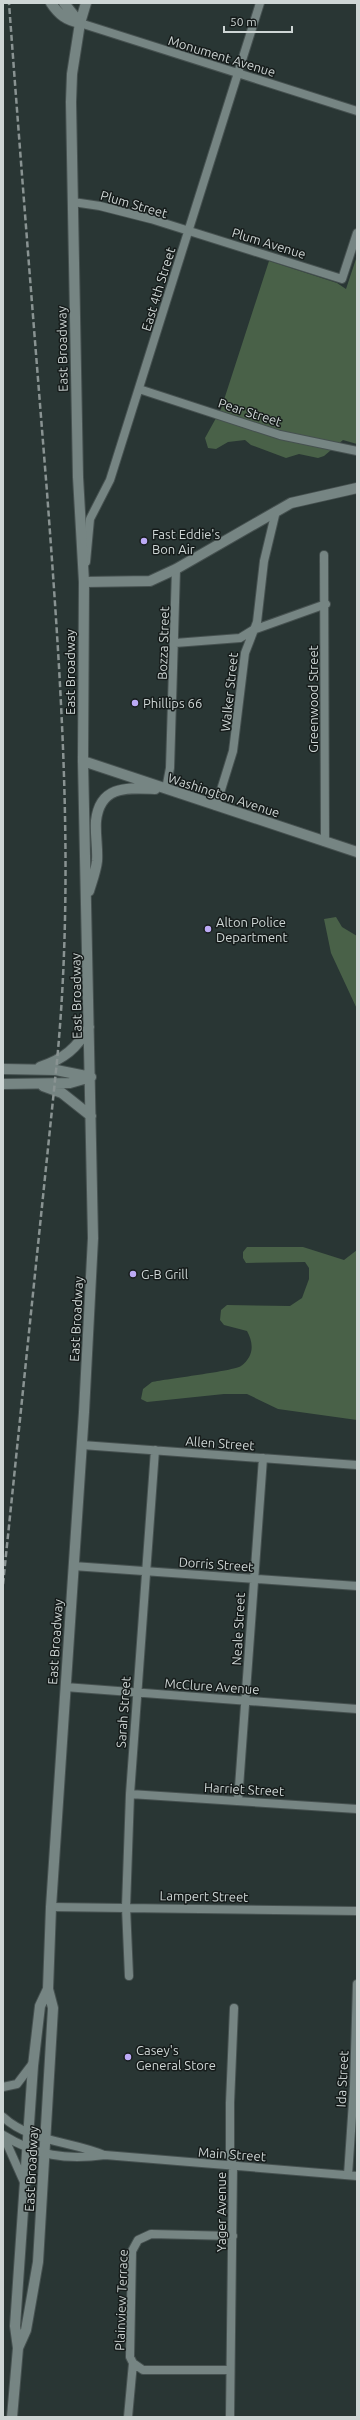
<svg xmlns="http://www.w3.org/2000/svg" width="360" height="2420" font-family="Ubuntu,sans-serif">
  <style>
    .green { fill: #496148 }
    .lines { fill: none; stroke-linecap: round; stroke-linejoin: round }
    .minor-casing { stroke: #465150; stroke-width: 10 }
    .tertiary-casing { stroke: #465150; stroke-width: 12 }
    .secondary-casing { stroke: #465150; stroke-width: 12 }
    .minor { stroke: #768583; stroke-width: 8 }
    .tertiary { stroke: #768583; stroke-width: 10 }
    .secondary { stroke: #768583; stroke-width: 10 }
    .rail { stroke: #899392; stroke-width: 2.5; stroke-dasharray: 6 3; stroke-linecap: butt }
    .poi-dot { fill: #bcaaf5; stroke: #161c1b; stroke-width: 1.5 }
    .labels { text-anchor: middle; dominant-baseline: central; stroke-width: 3; stroke-linejoin: round; paint-order: stroke }
    .street-label { font-size: 13px; fill: #ced6d5; stroke: #161c1b }
    .poi-label { font-size: 13px; fill: #ced6d5; stroke: #161c1b; text-anchor: start }
  </style>
  <rect width="100%" height="100%" fill="#293634"/>
  <path class="green" d="M357,256V444L343,440L324,456L318,458L299,454L286,458L251,445L245,440L228,442L216,449L208,448L205,438L221,409L269,261L337,283L346,289Z
    M336,917L342,927L357,936V1009L331,953L324,919Z
    M247,1247H303L344,1260L357,1250V1420L278,1409L247,1394H224L147,1402L141,1399L143,1389L152,1382C166,1379 234,1371 241,1366C254,1356 254,1344 247,1331L224,1325L220,1320L221,1310L227,1305L290,1306L302,1298L309,1279V1268L305,1262L246,1263L243,1258V1252Z"/>
  <g class="lines">
    <defs>
      <path id="minor" d="M80,23L357,111
        M73,202L100,206L151,219L342,279L357,233
        M139,389L280,435L357,451
        M324,555L325,842
        M86,562L90,519L110,480L260,3
        M175,643L240,638L253,630L326,604
        M166,789L170,768L176,569
        M216,806L233,751L245,653L257,622L264,561L276,511
        M82,1445L357,1465
        M73,1566L357,1586
        M65,1687L357,1709
        M130,1794L357,1809
        M238,1801L263,1458
        M51,1907L357,1911
        M129,1976L126,1907L130,1794L155,1450
        M3,2087L17,2084L33,2063
        M3,2117C30,2142 71,2141 104,2155
        M3,2135C37,2156 66,2160 105,2155L357,2176
        M3,2135L24,2182
        M348,2175L354,2087L357,1984
        M230,2370H143L133,2363L130,2357L132,2251L138,2240L151,2234L233,2236
        M128,2417L133,2363
        M230,2417L233,2166L230,2155V2103L234,2008"/>
      <path id="tertiary" d="M80,23L86,3
        M84,582L150,581L176,569L291,503L357,488"/>
      <path id="secondary" d="M51,3C59,15 66,20 80,23
        M64,3L80,23
        M83,761L357,852
        M89,891C92,881 96,871 97,861C98,848 95,834 96,821C100,785 127,788 155,789
        M40,1067C64,1059 77,1048 89,1027
        M3,1069L56,1070L91,1077
        M3,1084L70,1083L91,1077
        M43,1086L62,1093L91,1116
        M18,2348L15,2326L33,2066L40,2006L48,1989
        M12,2417L18,2348L26,2330L38,2262L53,2008L48,1989L51,1907L84,1412L93,1238L83,761L84,582L78,477L71,102L72,74L80,23"/>
    </defs>
    <use href="#minor" class="minor-casing"/>
    <use href="#tertiary" class="tertiary-casing"/>
    <use href="#secondary" class="secondary-casing"/>
    <use href="#minor" class="minor"/>
    <use href="#tertiary" class="tertiary"/>
    <use href="#secondary" class="secondary"/>
    <path class="rail" d="M3,1584L57,1061C75,872 61,681 47,492C34,329 21,166 9,3"/>
  </g>
  <g class="poi-dot">
    <circle cx="144" cy="541" r="4"/>
    <circle cx="135" cy="703" r="4"/>
    <circle cx="208" cy="929" r="4"/>
    <circle cx="133" cy="1274" r="4"/>
    <circle cx="128" cy="2057" r="4"/>
  </g>
  <g class="labels">
    <g class="street-label">
      <text transform="translate(222 56) rotate(17)">Monument Avenue</text>
      <text transform="translate(134 204) rotate(16)">Plum Street</text>
      <text transform="translate(269 243) rotate(17)">Plum Avenue</text>
      <text transform="translate(158 289) rotate(-73)">East 4th Street</text>
      <text transform="translate(62 349) rotate(-91)">East Broadway</text>
      <text transform="translate(250 412) rotate(18)">Pear Street</text>
      <text transform="translate(163 643) rotate(-88)">Bozza Street</text>
      <text transform="translate(70 672) rotate(-90)">East Broadway</text>
      <text transform="translate(229 692) rotate(-84)">Walker Street</text>
      <text transform="translate(313 699) rotate(-90)">Greenwood Street</text>
      <text transform="translate(224 795) rotate(18)">Washington Avenue</text>
      <text transform="translate(76 996) rotate(-91)">East Broadway</text>
      <text transform="translate(76 1319) rotate(-87)">East Broadway</text>
      <text transform="translate(220 1443) rotate(4)">Allen Street</text>
      <text transform="translate(216 1564) rotate(4)">Dorris Street</text>
      <text transform="translate(238 1629) rotate(-87)">Neale Street</text>
      <text transform="translate(55 1642) rotate(-86)">East Broadway</text>
      <text transform="translate(212 1686) rotate(4)">McClure Avenue</text>
      <text transform="translate(123 1712) rotate(-86)">Sarah Street</text>
      <text transform="translate(244 1789) rotate(3)">Harriet Street</text>
      <text transform="translate(204 1896) rotate(1)">Lampert Street</text>
      <text transform="translate(342 2079) rotate(-87)">Ida Street</text>
      <text transform="translate(232 2154) rotate(4)">Main Street</text>
      <text transform="translate(31 2169) rotate(-87)">East Broadway</text>
      <text transform="translate(221 2212) rotate(-90)">Yager Avenue</text>
      <text transform="translate(121 2300) rotate(-88)">Plainview Terrace</text>
    </g>
    <g class="poi-label">
      <text x="152" y="534">Fast Eddie's<tspan x="152" dy="15">Bon Air</tspan></text>
      <text x="143" y="703">Phillips 66</text>
      <text x="216" y="922">Alton Police<tspan x="216" dy="15">Department</tspan></text>
      <text x="141" y="1274">G-B Grill</text>
      <text x="136" y="2050">Casey's<tspan x="136" dy="15">General Store</tspan></text>
    </g>
  </g>
  <rect width="360" height="2420" fill="none" stroke="#ced6d5" stroke-width="8"/>
  <path d="M224 26v6h68v-6" fill="none" stroke="#ced6d5" stroke-width="2"/>
  <text x="230" y="26" font-size="12" fill="#ced6d5" stroke="#161c1b" stroke-width="3" paint-order="stroke">50 m</text>
</svg>
